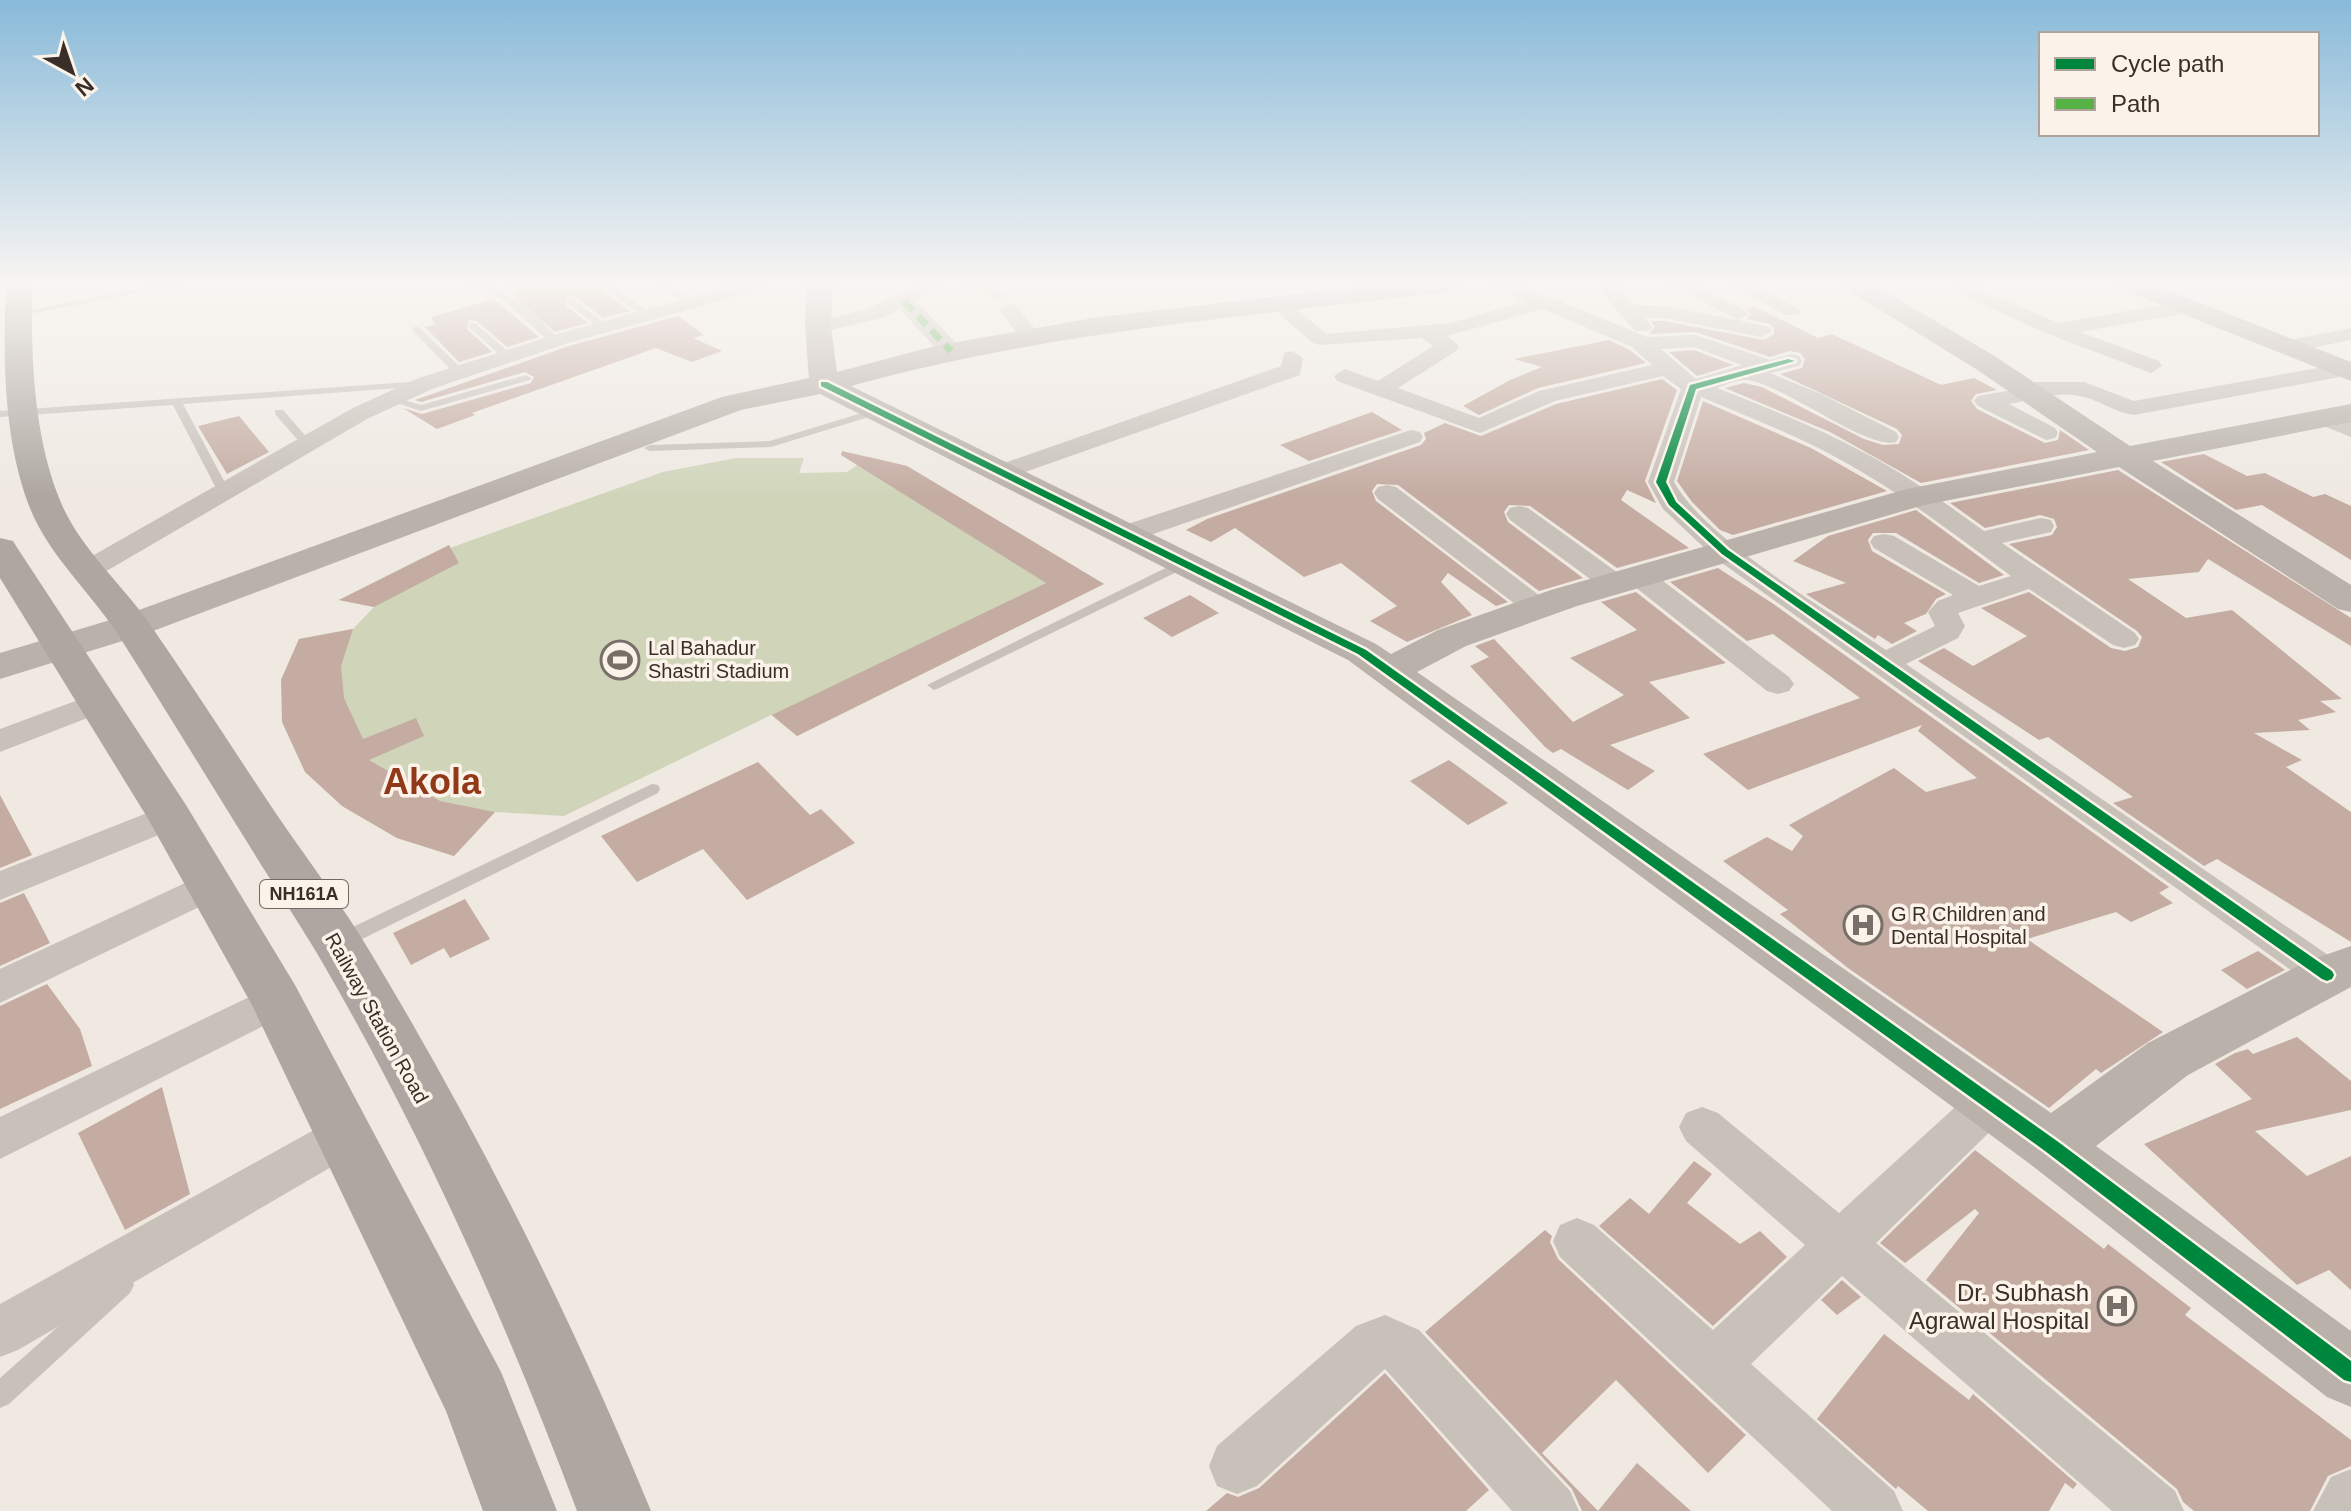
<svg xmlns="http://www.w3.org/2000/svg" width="2351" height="1511" font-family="Arial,sans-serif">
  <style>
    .green { fill: #d0d5ba }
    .building { fill: #c4aca2 }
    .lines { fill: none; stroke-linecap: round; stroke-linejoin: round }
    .lane { fill: #c8c1ba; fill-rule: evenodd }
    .street { fill: #c8c1ba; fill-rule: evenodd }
    .secondary { fill: #b9b1aa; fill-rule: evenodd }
    .primary { fill: #b7afa9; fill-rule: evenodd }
    .highway { fill: #aea7a1; fill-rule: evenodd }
    .quiet { stroke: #56b245; stroke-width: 7; stroke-dasharray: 13 7; stroke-linecap: butt }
    .cycleway-casing { stroke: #fbf3e9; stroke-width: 5 }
    .cycleway { fill: #00873e; fill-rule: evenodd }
    .labels { text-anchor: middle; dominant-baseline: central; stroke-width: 7; stroke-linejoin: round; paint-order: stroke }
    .shield { fill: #fbf3e9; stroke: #746962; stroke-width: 2 }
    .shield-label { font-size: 18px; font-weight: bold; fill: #3a2e28 }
    .poi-label { font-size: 20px; fill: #3a2e28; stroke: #fbf3e9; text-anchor: start }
    .street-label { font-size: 20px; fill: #3a2e28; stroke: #fbf3e9 }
    .near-poi-label { font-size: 24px; fill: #3a2e28; stroke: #fbf3e9; text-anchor: end }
    .town-label { font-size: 36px; font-weight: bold; fill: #913818; stroke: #fbf3e9 }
  </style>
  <rect width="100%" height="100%" fill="#efe9e2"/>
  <path class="green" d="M869,457L907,466L1104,584L797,736L771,715L564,816L495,812L454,856L397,838L342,806L281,680L299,639L353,629L374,607L339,600L422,558L663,472L736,458H804L799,473L847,472Z"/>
  <path class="building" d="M520,284H601L602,291L630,311L603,318L575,297L567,296L565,305L588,323L555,332L512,295L515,294L512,289Z
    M494,299L539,337L507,347L477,321L469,320L467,329L492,352L459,362L425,327L435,324L431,317Z
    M1755,307L1818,338L1832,334L1941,385L1974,378L1997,390L1976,394L1971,401L1977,409L2045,443L2058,440L2060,430L2089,450L1921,483L1830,432L1725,388L1744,383L1762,387L1864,439L1883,445L1899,444L1902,435L1897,429L1780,374L1802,368L1805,359L1800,353L1790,351L1770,357L1696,332L1649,334L1655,327L1651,321H1664L1764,340L1774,334V329L1770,324L1746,319L1751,315L1747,308Z
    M678,316L704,335L693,338L722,351L692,362L656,348L472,413L475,415L437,429L403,408L422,414L531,383L534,377L525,372L421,402L415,400L569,346Z
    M1609,340L1630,350L1646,363L1538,388L1479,415L1463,406L1510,380L1542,367L1514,359Z
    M1694,350L1733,365L1697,376L1669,352Z
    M1662,379L1677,390L1645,481L1656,503L1627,490L1621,500L1689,548L1617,568L1530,506L1509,505L1504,512L1508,522L1583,578L1539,591L1398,485L1377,484L1372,491L1376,501L1508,602L1496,606L1448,573L1441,582L1472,615L1407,642L1370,621L1397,606L1341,563L1304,577L1235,528L1211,542L1186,530L1207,519L1421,445L1426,439L1424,433L1445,423L1481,436L1556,404Z
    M1703,401L1811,448L1887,491L1733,535L1720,530L1692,502L1677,481Z
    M1372,412L1402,430L1309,461L1280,445Z
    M239,416L269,452L227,474L198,426Z
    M842,451L907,466L1104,584L797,736L772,715L1046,583L841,455Z
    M2204,454L2247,476L2265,473L2313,497L2325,494L2351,506V560L2262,505L2236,510L2161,462Z
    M2118,470L2351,618V646L2208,559L2199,572L2128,579L2186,618L2232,610L2342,699L2320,701L2336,712L2298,720L2310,730L2254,733L2302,760L2286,767L2351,812V942L2217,859L2204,866L2113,803L2133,797L2048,737L2039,740L1918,661L1944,648L1973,666L2027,636L1981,608L2029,592L2111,648L2125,651L2138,647L2142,637L2137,631L2009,544L2052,535L2057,527L2054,519L2040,515L1985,528L1950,503Z
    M1916,510L2004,575L1979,583L1896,533H1873L1868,540L1872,551L1946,594L1936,599L1926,614L1904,623L1917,631L1892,644L1878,635L1875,639L1806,594L1846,583L1793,561L1828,536Z
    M449,545L459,563L374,607L339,600Z
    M1718,568L1772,603L2169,887L2159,893L2173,903L2131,922L2116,912L2027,939L2163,1032L2101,1073L2096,1069L2049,1108L1848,968L1780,914L1788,910L1723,861L1767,837L1792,851L1803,836L1789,825L1894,768L1926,792L1977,778L1918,731L1922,725L1748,790L1703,754L1860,698L1773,634L1747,641L1670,582Z
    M1636,592L1726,663L1649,682L1690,718L1610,745L1655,771L1628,790L1561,749L1553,753L1545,747L1470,666L1489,657L1475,646L1494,639L1573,722L1624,695L1570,658L1637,630L1601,602Z
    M1190,595L1219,613L1172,637L1143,618Z
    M353,629L341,666L344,698L363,739L416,718L424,736L369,760L440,801L495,812L454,856L397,838L342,806L305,772L282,722L281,680L299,639Z
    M1449,760L1508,803L1468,825L1410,781Z
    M758,762L810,815L821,809L855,843L747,900L703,849L637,882L601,836Z
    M0,795L32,855L0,868Z
    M24,893L50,943L0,966V903Z
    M465,899L490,939L450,958L444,948L411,965L393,933Z
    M2258,951L2285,970L2247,989L2221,970Z
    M47,984L80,1029L92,1066L0,1109V1006Z
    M2297,1037L2351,1081V1110L2255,1131L2307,1176L2351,1156V1290L2329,1270L2297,1285L2144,1144L2252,1099L2215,1064L2235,1053L2248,1049L2253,1054Z
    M162,1087L190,1194L125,1230L78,1133Z
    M1975,1150L2104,1249L2108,1244L2191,1308L2185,1315L2351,1440V1466L2328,1476L2310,1511H2194L2183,1502L2177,1489L1926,1280L1979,1213L1975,1209L1905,1263L1880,1243Z
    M1694,1161L1712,1174L1687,1203L1740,1244L1760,1231L1787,1257L1713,1326L1599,1226L1630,1198L1649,1214Z
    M1545,1230L1552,1236L1550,1242L1558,1259L1746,1435L1708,1473L1616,1380L1542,1453L1598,1511H1582L1572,1489L1425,1332Z
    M1842,1280L1861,1297L1837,1315L1821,1300Z
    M1884,1334L1969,1400L1973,1394L2077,1484L2073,1489L2065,1483L2049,1511H1928L1898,1486L1896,1489L1817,1419Z
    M1385,1373L1489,1490L1466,1511H1206L1227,1493L1238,1497L1259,1488Z
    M1637,1463L1691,1511H1598Z"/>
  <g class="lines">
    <path class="lane" d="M165,284H186L19,316L14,313Z
      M467,284C505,284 536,314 560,341L551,343L503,300Z
      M503,284H517L507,288Z
      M656,284H667L696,303L688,305Z
      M604,285H610L653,315L645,317L604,289Z
      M567,299H573L607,325V329H601L567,303Z
      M469,323H475L511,354V358H503L469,327Z
      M413,327H419L463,370V374H455L413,331Z
      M526,375L531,378L530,380L421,411L385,399L390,396L421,405Z
      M423,381L427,382V386L183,404L230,492L224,496L218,492L173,405L0,417V411Z
      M878,408L882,409V413L771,447L650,451L644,448L650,445L770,441Z
      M275,410H283L311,442V446H303L275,414Z
      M1182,560L1189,564L1187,567L939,688L934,690L927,685Z
      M652,784L658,785L660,789L658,793L348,946L341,948L334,946L332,941L334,936Z
      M122,1274L130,1277L134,1285L130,1293L9,1404L0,1408V1378L114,1277Z"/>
    <path class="street" d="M738,284H770L767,288L568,343L432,389L367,419L98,576L88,578L78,576L74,570L78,564L351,409L416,379L554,335Z
      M920,284H945L916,301L959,346L962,351L959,356H943L900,309L882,318L818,333L808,327L811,323L868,309Z
      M964,284H990L1008,295L998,301Z
      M1490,284H1517L1647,337L1696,335L1770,360L1791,354L1799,356L1802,361L1799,366L1770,373L1821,394L1896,432L1899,437L1896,442C1866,450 1786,385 1747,380C1738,379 1725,385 1717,388C1767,408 1817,427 1865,453C1907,475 1945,503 1984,531L2041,518L2051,520L2054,526L2051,532L2002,543L2135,633L2139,639L2135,645L2124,648L2113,645L2029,589L1958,613L1965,626L1958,638L1906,664L2341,964L2347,975L2341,986L2327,991L2313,986L1715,558L1663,509L1648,482L1681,389L1663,376L1555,401L1480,433L1337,381L1334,376L1345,369L1378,381L1433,346L1421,338L1320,345L1313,343L1270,306L1273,302H1287L1327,334L1451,323L1525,301ZM1543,309L1632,347L1652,365L1539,391L1479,418L1398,388L1456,351L1459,346L1447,336ZM1694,347L1742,365L1696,379L1661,349ZM1701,397C1751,418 1801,437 1848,464C1905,496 1958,537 2011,576L1979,586L1894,536L1884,534L1874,536L1870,542L1874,548L1953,595L1938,601L1928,612L1935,626L1886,650C1829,611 1705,539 1674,482Z
      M1604,284H1624L1621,291L1634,305L1664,306L1738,320L1667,284H1693L1745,310L1748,314L1738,320L1769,327L1772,331L1762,337L1664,318H1645L1652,327L1649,331H1635L1601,292Z
      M1729,284H1754L1802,311L1799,315H1785Z
      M1955,284H1969L2058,323L2186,301L2196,307L2186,313L2080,332L2159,361L2162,366L2151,373L2048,334L1955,292L1952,288Z
      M1009,304L1016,306L1038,333L1042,337L1038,341H1024L1002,314L999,310L1002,306Z
      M2351,328V340L2287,353L2276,347L2279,342Z
      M1292,351L1303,358L1300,375L1011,477H993L989,472L993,467L1281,366L1284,353Z
      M2345,363L2351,365V375L2134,415C2113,412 2098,399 2079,396C2055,391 2033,400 2009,404L2055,428L2058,433L2055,438L2046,440L1978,406L1974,401L1978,396L2012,390L2015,384L2023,382H2084L2134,401Z
      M2324,411L2351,421V437L2316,423L2312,418L2316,413Z
      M1411,430L1420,432L1423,437L1420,442L1133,541H1113L1109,535L1113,529Z
      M1387,485L1396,487L1548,602L1553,608L1548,614L1538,617L1528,614L1378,499L1374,493L1378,487Z
      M1519,506L1528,508L1625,578L1629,584L1625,590L1615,593L1605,590L1510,520L1506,514L1510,508Z
      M1640,568L1650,571L1789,677L1794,684L1789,691L1778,694L1767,691L1630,583L1626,577L1630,571Z
      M97,693L108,696L113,703L108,710L0,752V729Z
      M170,804L183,807L188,816L183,825L0,900V871Z
      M211,871L224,875L230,885L224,895L0,1003V969Z
      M276,984L291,988L297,1000L291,1012L0,1159V1117Z
      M1991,1083L2007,1089L2013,1102L2007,1115L1876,1243L2175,1491L2184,1511H2112L1842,1276L1751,1364L1894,1491L1903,1511H1832L1560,1257L1553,1241L1560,1225L1577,1218L1594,1225L1713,1330L1805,1245L1686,1141L1679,1127L1686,1113L1702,1107L1718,1113L1839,1213L1975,1089Z
      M346,1115L362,1121L369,1135L362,1149L18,1350L0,1357V1304L330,1121Z
      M1385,1315L1419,1330L1570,1491L1579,1511H1512L1385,1369L1257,1486L1237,1494L1217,1486L1209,1466L1217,1446L1356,1326Z
      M2351,1469V1511H2313L2331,1477Z"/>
    <path class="secondary" d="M807,284H833L831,327L837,372L935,346L1093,318L1383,284H1461L1457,289L1448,292C1248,316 1046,332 851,386L1376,644L1391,654L1438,630L1551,590L1907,489L2097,452L1976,369L1846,289L1842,284H1873L1996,357L2130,446L2351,404V422L2153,461L2351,585V612L2338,609L2119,467L1924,505L1577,606L1466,646L1417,672L2051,1113L2148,1043L2308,961L2351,946V987L2188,1075L2096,1146L2351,1331V1407L2327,1397L2030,1164L1348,660L820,394L741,410L145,634L0,679V653L117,618L722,397L809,378L805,327Z"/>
    <path class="primary" d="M2116,284H2152L2351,362V381L2120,289Z"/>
    <path class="highway" d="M6,284H32C31,356 33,438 62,505C82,550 121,583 149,623C193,686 234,751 277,815C309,862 343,906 372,955C479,1133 572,1318 651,1511H577C507,1324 425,1140 325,967C302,927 276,889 252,850C207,778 163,705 117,633C88,589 46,553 28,503C3,435 3,355 6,284Z
      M0,538L13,541L18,549L186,805L295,985L501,1372L557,1511H483L446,1411L252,1005L147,817L0,578Z"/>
    <path class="quiet" d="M904,301L951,351"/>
    <defs>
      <path id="cycleway" d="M1788,359L1795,361L1696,389L1666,482L1676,502L1728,550L2332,971L2334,975L2332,979L2327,981L2322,979L1722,554L1669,505L1656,482L1690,385Z
        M821,382H827L1366,650L2057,1141L2351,1361V1382L2344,1380L2045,1151L1358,654L821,386Z"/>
    </defs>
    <use href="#cycleway" class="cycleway-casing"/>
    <use href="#cycleway" class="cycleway"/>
  </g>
  <linearGradient id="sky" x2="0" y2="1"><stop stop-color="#89bad9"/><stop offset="0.57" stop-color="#f8f5f2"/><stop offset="1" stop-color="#f8f5f2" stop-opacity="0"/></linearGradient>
  <rect width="2351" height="496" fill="url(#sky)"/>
  <defs>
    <symbol id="stadium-ring" viewBox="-11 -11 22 22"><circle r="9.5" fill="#fbf3e9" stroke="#796f69" stroke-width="1.5"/><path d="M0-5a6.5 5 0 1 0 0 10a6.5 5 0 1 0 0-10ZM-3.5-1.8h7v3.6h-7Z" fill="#796f69"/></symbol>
    <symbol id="hospital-ring" viewBox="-11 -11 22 22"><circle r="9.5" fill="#fbf3e9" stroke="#796f69" stroke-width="1.5"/><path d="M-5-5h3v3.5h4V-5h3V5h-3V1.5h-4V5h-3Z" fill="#796f69"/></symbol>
  </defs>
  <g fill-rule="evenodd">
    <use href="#stadium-ring" x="598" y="638" width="44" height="44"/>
    <use href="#hospital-ring" x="1841" y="903" width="44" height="44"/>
    <use href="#hospital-ring" x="2095" y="1284" width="44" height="44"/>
  </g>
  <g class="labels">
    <rect class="shield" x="260" y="880" width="88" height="28" rx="6"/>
    <g class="shield-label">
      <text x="304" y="894">NH161A</text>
    </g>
    <g class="poi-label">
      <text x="648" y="648">Lal Bahadur<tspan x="648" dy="23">Shastri Stadium</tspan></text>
      <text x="1891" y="914">G R Children and<tspan x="1891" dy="23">Dental Hospital</tspan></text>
    </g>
    <g class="street-label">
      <text transform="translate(377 1018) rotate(61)">Railway Station Road</text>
    </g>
    <g class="near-poi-label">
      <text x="2089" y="1292">Dr. Subhash<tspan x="2089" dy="28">Agrawal Hospital</tspan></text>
    </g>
    <g class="town-label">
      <text x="432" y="781">Akola</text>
    </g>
  </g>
  <rect x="2039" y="32" width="280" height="104" fill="#fbf3e9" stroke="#aea49c" stroke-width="2"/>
  <rect x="2055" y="58" width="40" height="12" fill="#00873e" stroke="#aea49c" stroke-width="2"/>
  <text x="2111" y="72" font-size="24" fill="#3a2e28">Cycle path</text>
  <rect x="2055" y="98" width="40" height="12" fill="#56b245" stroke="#aea49c" stroke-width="2"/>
  <text x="2111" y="112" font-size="24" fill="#3a2e28">Path</text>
  <g transform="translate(72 72) rotate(140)" stroke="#fbf3e9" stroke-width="6" paint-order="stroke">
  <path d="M0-6L14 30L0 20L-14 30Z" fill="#3a2e28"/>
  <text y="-12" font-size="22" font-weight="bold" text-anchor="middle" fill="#3a2e28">N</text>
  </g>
</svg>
